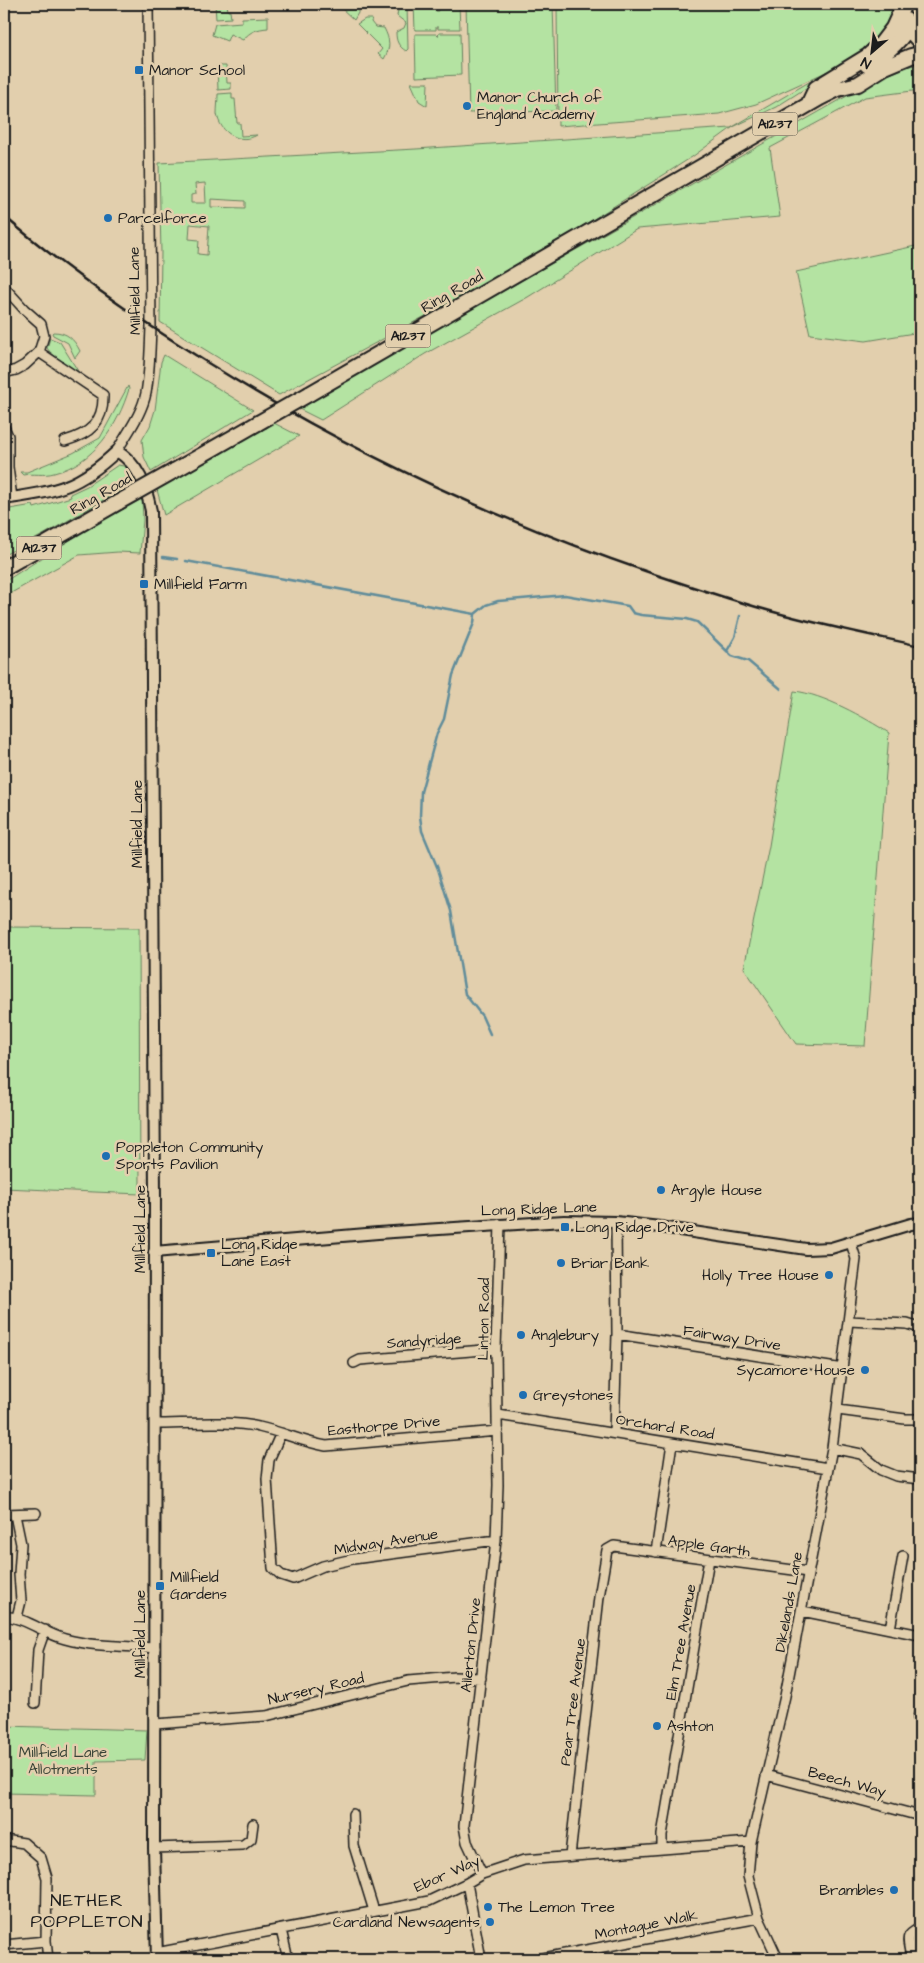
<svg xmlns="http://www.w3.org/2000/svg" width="924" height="1963" font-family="'Architects Daughter',sans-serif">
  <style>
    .green { fill: #b4e3a2; stroke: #68805f; fill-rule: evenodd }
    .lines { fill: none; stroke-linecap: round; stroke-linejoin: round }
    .stream { stroke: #608c9a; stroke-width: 2.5 }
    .minor-casing { stroke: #1c1c1c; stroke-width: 12 }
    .tertiary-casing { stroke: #1c1c1c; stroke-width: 14 }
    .trunk-casing { stroke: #1c1c1c; stroke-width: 18 }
    .minor { stroke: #e2cfad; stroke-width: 9 }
    .tertiary { stroke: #e2cfad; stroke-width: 10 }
    .trunk { stroke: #e2cfad; stroke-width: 14 }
    .rail { stroke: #1c1c1c; stroke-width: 2.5 }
    .trunk-bridge-casing { stroke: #1c1c1c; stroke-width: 18; stroke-linecap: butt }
    .trunk-bridge { stroke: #e2cfad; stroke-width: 14 }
    .poi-dot { fill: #1f6fb2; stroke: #e2cfad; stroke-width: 2 }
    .labels { text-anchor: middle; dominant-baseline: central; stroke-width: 5; stroke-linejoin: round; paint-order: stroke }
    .shield { fill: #e2cfad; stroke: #575248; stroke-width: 1 }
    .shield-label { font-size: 14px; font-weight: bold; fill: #1c1c1c }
    .poi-label { font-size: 15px; fill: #1c1c1c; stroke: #e2cfad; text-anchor: start }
    .street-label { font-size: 15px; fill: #1c1c1c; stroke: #e2cfad }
    .park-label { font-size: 15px; fill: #3a4437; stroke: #e2cfad }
    .quarter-label { font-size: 18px; letter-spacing: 1px; fill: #1c1c1c; stroke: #e2cfad }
  </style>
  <rect width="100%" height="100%" fill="#e2cfad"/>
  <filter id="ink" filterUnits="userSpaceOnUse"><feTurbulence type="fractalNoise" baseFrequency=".02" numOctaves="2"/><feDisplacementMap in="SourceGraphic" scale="10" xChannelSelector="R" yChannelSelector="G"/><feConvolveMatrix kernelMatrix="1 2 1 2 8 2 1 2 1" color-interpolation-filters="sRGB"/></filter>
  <g filter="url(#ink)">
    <path class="green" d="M215,4H227L228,11H230L231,18L216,19Z
      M342,4H358V13L354,20L340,7Z
      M399,4H407L408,49L406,51C398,46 396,41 396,32L404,28L406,23L397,16Z
      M414,4H435L436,11H438V4H459L460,29H438V27H436V30H415Z
      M466,4H553L556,111L469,113Z
      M557,4H896L885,27L855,57L776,107L733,127L692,157L581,227L457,299L279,395L160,322L161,253L159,163L416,149L731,128L826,72L756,104L719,114L558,126ZM205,183L206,203H191V195L196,194L195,184ZM211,199L245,201V208L211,207ZM190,224L209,226L207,255L198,254L199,240L189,239Z
      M916,4H920V31C915,22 912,13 916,4Z
      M268,17V28C257,29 250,31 243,40L230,34L227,41L212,35L215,24L242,22V18Z
      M365,19H372L371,22L375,27L384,28C390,40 391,47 384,59L378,54L382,49L357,24Z
      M439,33H460L461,75L416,77L415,34H436L438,36Z
      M920,64V90L865,97L770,148L780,217L637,229L528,297L425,354L321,420L297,408L877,79L910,66Z
      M217,66H226L227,83H231V89L218,90Z
      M411,83H428L427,106L419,101Z
      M232,93V99H235L237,123H240L241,136L257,135C240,145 220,133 217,114C217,108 218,100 218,94Z
      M920,245V332L866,341L810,334L796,272Z
      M53,332C67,332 74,339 80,351L75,358L68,343L53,335L52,333Z
      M50,338L60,342L81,376L50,352L47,348Z
      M164,355L253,410L151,472L144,457L142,440L150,426L155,410L161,362Z
      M128,386L129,389C118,426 94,463 54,473C44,476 33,473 23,475L20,472H27L73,453L100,438Z
      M272,422L299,436L164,515L157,490L177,476L260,429L267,428Z
      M118,465L129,467L138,480L43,535L4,555V510L33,505L34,508L71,497L70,494L87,486Z
      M142,499L143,520L140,553L118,552L79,555L4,597V582L89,528Z
      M794,691C823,694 864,717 889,733L865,1046L796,1044L744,968L769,846Z
      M4,927L139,928L140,1194L4,1188Z
      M4,1726L147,1730L145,1760L96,1761V1795L4,1793Z"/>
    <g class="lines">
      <path class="stream" d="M163,557L177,559
        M186,561L475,614L486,605L498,601L565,595L628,606L633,613L641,615L687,619L697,622L732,656L748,661L781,689
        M475,614L474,623L453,675L444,719L437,733L421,792L420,816L422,831L438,869L451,911L465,994L482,1016L490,1034
        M727,651L735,637L740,616"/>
      <defs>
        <path id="minor" d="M4,287L24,309L41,324L44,336L39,352L25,365L16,370L4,373
          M39,352L103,395C104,422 90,434 65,441
          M4,427L8,436V467L12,498
          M117,451C127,433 142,414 146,393C150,371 150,349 151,327L148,4
          M849,1321L907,1324L920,1328
          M617,1334L843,1369
          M354,1363L360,1360L496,1349
          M838,1410L905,1419H920
          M498,1415L828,1468
          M155,1424C186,1424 230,1420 259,1427C282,1432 303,1442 326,1446L498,1431
          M281,1433L269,1460L267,1479L273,1568L281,1575L293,1579L323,1566L353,1559L496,1540
          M614,1433L617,1334L616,1222
          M832,1448L861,1454L881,1470L896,1476L920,1479
          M4,1514L36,1513
          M15,1515L21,1544L19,1574L21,1601L17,1617
          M656,1552L672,1443
          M802,1611L920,1635
          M4,1616C27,1618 43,1633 65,1639C94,1647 125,1646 155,1648
          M890,1629L903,1556
          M35,1703L38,1650L45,1630
          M920,1710L918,1718H920
          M155,1724L266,1716L408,1681L455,1677L481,1678
          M766,1775L920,1816
          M353,1814L354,1846L374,1911
          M4,1840L24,1843L41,1858L47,1878L46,1941L48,1959
          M154,1848L243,1845L251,1839L253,1824
          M662,1849V1835L709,1559
          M570,1856L599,1597L607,1550L614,1546L808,1572
          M482,1874L467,1842L464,1826L496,1540L498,1485L496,1349L500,1224
          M467,1883L481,1959
          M281,1930L288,1959
          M4,1945L46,1941
          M910,1952C907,1937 906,1935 920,1928
          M156,1953L429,1901L467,1883L482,1874L524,1860L751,1842
          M538,1959L759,1918
          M778,1959L759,1918L748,1876L751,1842L785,1696L832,1448L856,1259L851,1243"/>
        <path id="tertiary" d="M4,499C56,491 77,489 117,451C139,465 146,486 151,511L155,1197L154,1848L157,1959
          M154,1252L378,1233L564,1221L616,1222L660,1227L806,1249L831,1248L911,1224L920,1223"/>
        <path id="trunk" d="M906,20L912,33L920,42
          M867,65C885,54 897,45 909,27
          M808,105L816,88L868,56L880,45L893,28L904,4
          M309,394L820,98L838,89L858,84L885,67L911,56L920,54
          M174,471L258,423
          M4,568L119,502"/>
      </defs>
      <use href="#minor" class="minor-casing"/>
      <use href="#tertiary" class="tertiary-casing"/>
      <use href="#trunk" class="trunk-casing"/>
      <use href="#minor" class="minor"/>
      <use href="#tertiary" class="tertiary"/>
      <use href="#trunk" class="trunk"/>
      <path class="rail" d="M4,216C68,271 136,318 208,363C348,451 491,518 648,572C693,587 739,603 785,615C830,627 875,636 920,646"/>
      <defs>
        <path id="trunk-bridge" d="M258,423L309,394
          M119,502L174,471"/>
      </defs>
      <use href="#trunk-bridge" class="trunk-bridge-casing"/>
      <use href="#trunk-bridge" class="trunk-bridge"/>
    </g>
  </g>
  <g class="poi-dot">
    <rect x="134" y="65" width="10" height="10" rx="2.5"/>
    <circle cx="467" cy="106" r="5"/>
    <circle cx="108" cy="218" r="5"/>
    <rect x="139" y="579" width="10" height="10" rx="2.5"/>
    <circle cx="106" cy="1156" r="5"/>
    <circle cx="661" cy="1190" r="5"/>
    <rect x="560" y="1222" width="10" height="10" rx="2.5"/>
    <rect x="206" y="1248" width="10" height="10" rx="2.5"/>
    <circle cx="561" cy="1263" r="5"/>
    <circle cx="829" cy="1275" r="5"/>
    <circle cx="521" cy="1335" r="5"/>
    <circle cx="865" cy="1370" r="5"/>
    <circle cx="523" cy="1395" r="5"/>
    <rect x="155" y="1581" width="10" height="10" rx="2.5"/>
    <circle cx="657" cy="1726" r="5"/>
    <circle cx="894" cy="1890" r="5"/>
    <circle cx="488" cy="1907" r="5"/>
    <circle cx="490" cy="1922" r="5"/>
  </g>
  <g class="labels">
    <g class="shield">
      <rect x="752.5" y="112.5" width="45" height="23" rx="4"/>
      <rect x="385.5" y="324.5" width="45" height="23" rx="4"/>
      <rect x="16.5" y="536.5" width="45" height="23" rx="4"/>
    </g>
    <g class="shield-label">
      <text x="775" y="124">A1237</text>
      <text x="408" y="336">A1237</text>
      <text x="39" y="548">A1237</text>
    </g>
    <g class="poi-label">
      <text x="149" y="70">Manor School</text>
      <text x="477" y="97">Manor Church of<tspan x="477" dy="17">England Academy</tspan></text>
      <text x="118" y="218">Parcelforce</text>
      <text x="154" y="584">Millfield Farm</text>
      <text x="116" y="1147">Poppleton Community<tspan x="116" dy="17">Sports Pavilion</tspan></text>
      <text x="671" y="1190">Argyle House</text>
      <text x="575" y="1227">Long Ridge Drive</text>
      <text x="221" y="1244">Long Ridge<tspan x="221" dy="17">Lane East</tspan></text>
      <text x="571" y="1263">Briar Bank</text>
      <text x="819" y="1275" text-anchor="end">Holly Tree House</text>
      <text x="531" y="1335">Anglebury</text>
      <text x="855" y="1370" text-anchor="end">Sycamore House</text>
      <text x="533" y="1395">Greystones</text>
      <text x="170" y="1577">Millfield<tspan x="170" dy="17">Gardens</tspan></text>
      <text x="667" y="1726">Ashton</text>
      <text x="884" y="1890" text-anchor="end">Brambles</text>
      <text x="498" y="1907">The Lemon Tree</text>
      <text x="480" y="1922" text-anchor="end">Cardland Newsagents</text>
    </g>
    <g class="street-label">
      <text transform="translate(135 291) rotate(-91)">Millfield Lane</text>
      <text transform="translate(452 292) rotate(-30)">Ring Road</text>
      <text transform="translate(101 494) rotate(-30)">Ring Road</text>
      <text transform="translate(137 824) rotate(-90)">Millfield Lane</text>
      <text transform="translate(539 1209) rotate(-2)">Long Ridge Lane</text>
      <text transform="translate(140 1229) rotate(-90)">Millfield Lane</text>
      <text transform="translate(484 1319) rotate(-89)">Linton Road</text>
      <text transform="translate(732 1338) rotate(9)">Fairway Drive</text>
      <text transform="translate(424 1341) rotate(-4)">Sandyridge</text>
      <text transform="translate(384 1426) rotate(-5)">Easthorpe Drive</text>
      <text transform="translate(665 1427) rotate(9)">Orchard Road</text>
      <text transform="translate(386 1542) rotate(-9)">Midway Avenue</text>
      <text transform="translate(709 1546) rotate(8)">Apple Garth</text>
      <text transform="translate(789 1602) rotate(-80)">Dikelands Lane</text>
      <text transform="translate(140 1634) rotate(-90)">Millfield Lane</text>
      <text transform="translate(681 1642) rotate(-80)">Elm Tree Avenue</text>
      <text transform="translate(471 1645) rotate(-84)">Allerton Drive</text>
      <text transform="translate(316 1689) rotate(-13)">Nursery Road</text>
      <text transform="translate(573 1702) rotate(-83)">Pear Tree Avenue</text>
      <text transform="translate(847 1782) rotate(15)">Beech Way</text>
      <text transform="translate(447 1874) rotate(-24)">Ebor Way</text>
      <text transform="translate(646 1925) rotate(-11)">Montague Walk</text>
    </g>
    <g class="park-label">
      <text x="63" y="1752">Millfield Lane<tspan x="63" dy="17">Allotments</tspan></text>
    </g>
    <g class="quarter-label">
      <text x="87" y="1900">NETHER<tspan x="87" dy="21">POPPLETON</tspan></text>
    </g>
  </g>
  <rect width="924" height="1963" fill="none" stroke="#e2cfad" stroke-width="20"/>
  <rect x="10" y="10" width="904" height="1943" fill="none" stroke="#1c1c1c" stroke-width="2" filter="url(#ink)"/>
  <g transform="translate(872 52) rotate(208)" stroke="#e2cfad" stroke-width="4" paint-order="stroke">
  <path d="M0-4L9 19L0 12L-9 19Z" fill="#1c1c1c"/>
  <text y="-8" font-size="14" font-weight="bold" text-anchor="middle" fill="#1c1c1c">N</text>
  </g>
</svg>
